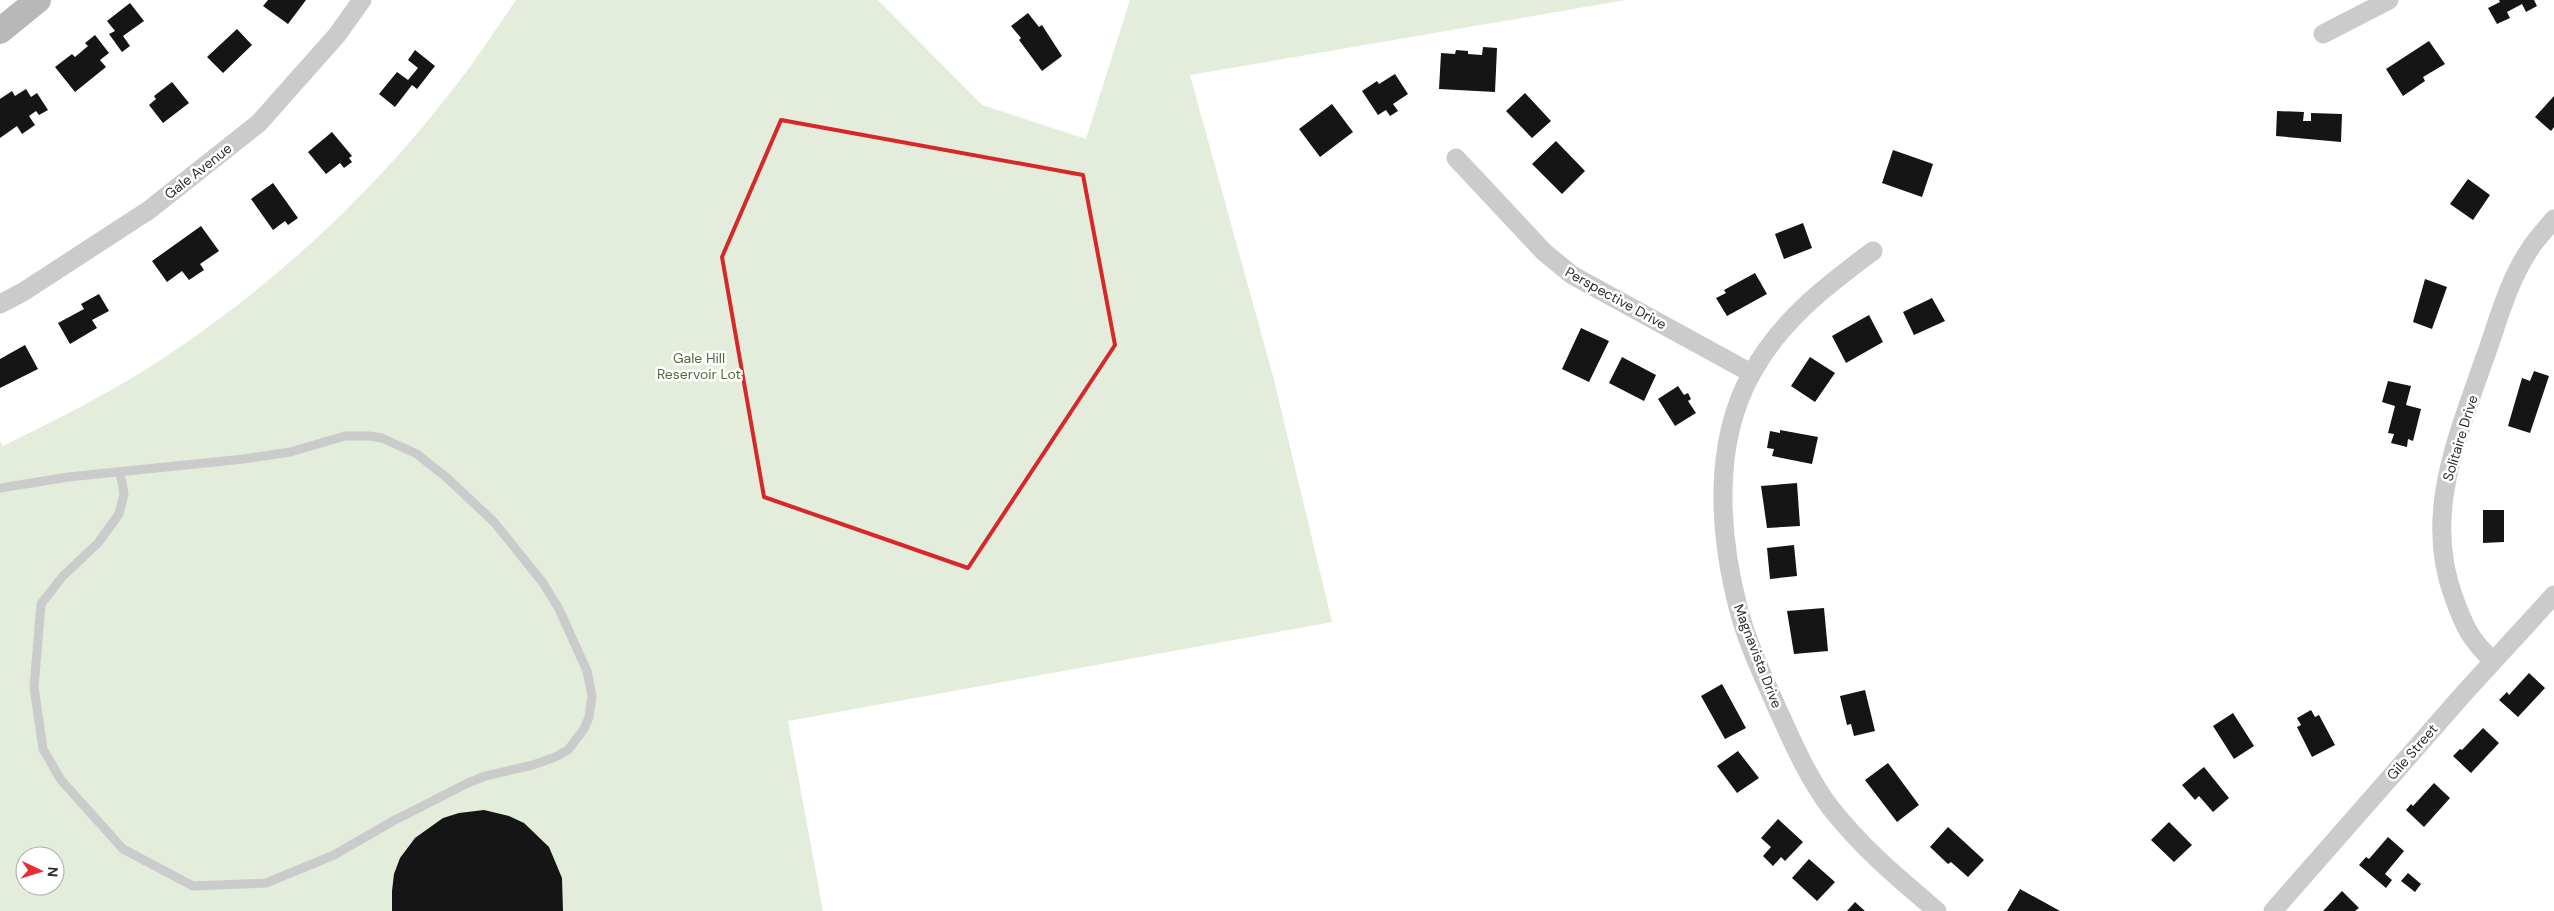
<svg xmlns="http://www.w3.org/2000/svg" width="2554" height="911" font-family="'DM Sans',sans-serif">
  <style>
    .green { fill: #e4ecdb; fill-rule: evenodd }
    .building { fill: #151515 }
    .lines { fill: none; stroke-linecap: round; stroke-linejoin: round }
    .service { stroke: #cbcbcb; stroke-width: 9 }
    .minor { stroke: #cbcbcb; stroke-width: 19 }
    .secondary { stroke: #b8b8b8; stroke-width: 26 }
    .marked { fill: none; stroke: #d62828; stroke-width: 4; stroke-linejoin: round }
    .labels { text-anchor: middle; dominant-baseline: central; stroke-width: 5; stroke-linejoin: round; paint-order: stroke }
    .street-label { font-size: 14px; fill: #2e2e2e; stroke: #fff }
    .park-label { font-size: 14px; fill: #506b3a; stroke: #fff }
  </style>
  <rect width="100%" height="100%" fill="#fff"/>
  <path class="green" d="M516,0H878L982,105L1086,139L1130,0H1626L1190,75L1274,380L1332,622L788,721L823,911H0V441L3,446C58,419 114,391 165,357C277,283 376,190 457,84C478,57 497,28 516,0ZM25,856H55V886H25Z"/>
  <path class="building" d="M268,0H306L288,24L263,6Z
    M2499,0H2534L2537,6L2526,12L2522,4L2507,12L2510,18L2497,24L2488,8L2500,2Z
    M130,3L144,21L123,36L130,46L122,52L109,34L115,31L107,21Z
    M1028,13L1039,27L1042,25L1062,56L1042,71L1019,40L1021,38L1011,26Z
    M237,29L252,45L223,73L207,57Z
    M95,35L109,53L100,60L106,67L75,92L55,67L72,54L75,57L88,46L85,43Z
    M2429,41L2445,64L2423,77L2425,81L2403,96L2386,69Z
    M1483,47L1497,48L1495,92L1439,89L1441,53L1455,54L1456,50L1468,51V54L1482,55Z
    M415,50L435,66L417,89L412,85L395,107L379,94L397,72L408,80L418,68L408,60Z
    M1395,74L1408,94L1393,104L1398,111L1390,116L1386,110L1378,115L1362,91L1377,81L1379,84Z
    M172,82L189,103L163,123L149,105L156,99L154,96Z
    M26,89L31,97L37,93L48,110L39,115L36,111L29,116L35,125L22,134L17,126L0,138V99L12,91L15,96Z
    M1525,93L1551,121L1532,138L1506,111Z
    M2554,96V127L2551,131L2535,117Z
    M1332,104L1353,132L1320,157L1299,129Z
    M2277,111L2304,112L2303,121H2311V113L2342,114L2341,142L2276,136Z
    M332,132L352,156L349,158L352,162L344,168L340,163L326,174L308,152Z
    M1556,141L1585,171L1562,194L1532,164Z
    M1893,150L1933,164L1922,197L1882,183Z
    M2468,179L2490,195L2473,220L2450,204Z
    M273,183L298,218L288,225L285,221L273,230L251,199Z
    M1803,223L1812,248L1784,259L1775,234Z
    M201,226L219,251L200,264L204,270L189,280L182,271L167,282L152,261Z
    M1755,273L1767,294L1727,316L1716,298L1726,293L1724,290Z
    M2425,279L2447,287L2432,329L2413,322Z
    M99,294L109,311L92,320L97,328L70,344L58,323L84,309L81,304Z
    M1932,298L1945,321L1914,335L1903,312Z
    M1869,315L1883,342L1846,363L1832,336Z
    M1581,328L1609,341L1589,382L1562,369Z
    M25,345L38,369L0,388V359Z
    M1622,357L1656,375L1644,401L1609,383Z
    M1810,357L1835,373L1815,402L1791,386Z
    M2534,371L2549,376L2530,433L2508,426L2522,378L2530,381Z
    M2388,381L2411,386L2406,405L2421,409L2413,441L2408,439L2407,447L2391,443L2394,434L2388,433L2395,406L2382,402Z
    M1678,386L1684,395L1688,393L1691,399L1688,401L1696,413L1675,426L1658,399Z
    M1780,430L1818,437L1812,464L1772,456L1774,449L1767,448L1770,431L1780,433Z
    M1797,483L1800,526L1767,528L1761,486Z
    M2483,510H2504V542L2483,543Z
    M1794,545L1797,576L1770,579L1767,548Z
    M1824,608L1828,651L1794,654L1787,611Z
    M2529,673L2545,688L2518,717L2499,700L2507,692L2509,695Z
    M1722,684L1746,728L1725,739L1701,696Z
    M1865,690L1875,731L1854,736L1851,724L1847,725L1840,696Z
    M2311,710L2315,717L2319,715L2335,745L2312,757L2297,727L2301,725L2297,718Z
    M2233,713L2254,746L2234,759L2213,726Z
    M2483,728L2499,743L2471,773L2453,756L2460,749L2462,750Z
    M1738,751L1759,778L1737,793L1717,766Z
    M1888,763L1919,805L1897,822L1865,780Z
    M2204,767L2229,798L2213,812L2199,796L2195,800L2182,785Z
    M2434,783L2450,798L2424,827L2406,810L2411,804L2413,806Z
    M484,810L509,816L524,823L549,847L562,878L563,911H392V891L394,874L400,858L415,838L443,818L459,813Z
    M1778,819L1803,842L1785,861L1781,857L1773,866L1763,856L1771,847L1761,838Z
    M2169,822L2192,845L2174,862L2151,840Z
    M1948,827L1984,860L1968,877L1951,862L1948,864L1930,847Z
    M2388,837L2404,851L2385,874L2392,880L2386,888L2359,865L2366,857L2369,859Z
    M1809,859L1835,882L1817,901L1792,878Z
    M2408,873L2421,884L2415,892L2401,881Z
    M2020,889L2060,911H2007Z
    M2342,891L2359,908L2355,911H2323Z
    M1855,902L1865,911H1847Z"/>
  <g class="lines">
    <path class="service" d="M0,488L68,477L244,459L290,452L345,436H369L382,438L417,454L447,478L494,522L543,583L559,609L587,671L592,696L589,717L584,729L568,750L555,757L533,765L485,776L468,783L393,821L334,855L266,883L193,886L123,849L61,780L43,749L34,687L41,604L63,576L98,543L119,514L124,494L120,472"/>
    <path class="minor" d="M2323,34L2389,0
      M1456,158L1544,252L1572,275L1751,373
      M1873,251C1827,285 1780,321 1752,373C1712,444 1719,535 1739,611C1748,645 1764,678 1778,710C1793,743 1808,778 1830,807C1861,847 1898,878 1937,911
      M0,304L23,292L149,210L259,123L337,35L362,0
      M2493,661C2470,639 2465,628 2454,598C2423,516 2457,438 2484,360C2497,325 2507,284 2528,252C2535,240 2545,230 2554,219
      M2273,911L2466,691L2554,595"/>
    <path class="secondary" d="M0,31L38,0"/>
  </g>
  <path class="marked" d="M781,120L1083,175L1115,345L968,568L764,497L722,257Z"/>
  <g class="labels">
    <g class="street-label">
      <text transform="translate(198 171) rotate(-38)">Gale Avenue</text>
      <text transform="translate(1616 298) rotate(29)">Perspective Drive</text>
      <text transform="translate(2460 438) rotate(-73)">Solitaire Drive</text>
      <text transform="translate(1758 656) rotate(69)">Magnavista Drive</text>
      <text transform="translate(2412 752) rotate(-49)">Gile Street</text>
    </g>
    <g class="park-label">
      <text x="699" y="358">Gale Hill<tspan x="699" dy="16">Reservoir Lot</tspan></text>
    </g>
  </g>
  <g transform="translate(40 871) rotate(94)"><circle r="24" fill="#ffffff" stroke="#ababab"/>
  <path d="M0-4L9 19L0 12L-9 19Z" fill="#ea2a34"/>
  <text y="-8" font-size="14" font-weight="bold" text-anchor="middle" fill="#2e2e2e">N</text>
  </g>
</svg>
